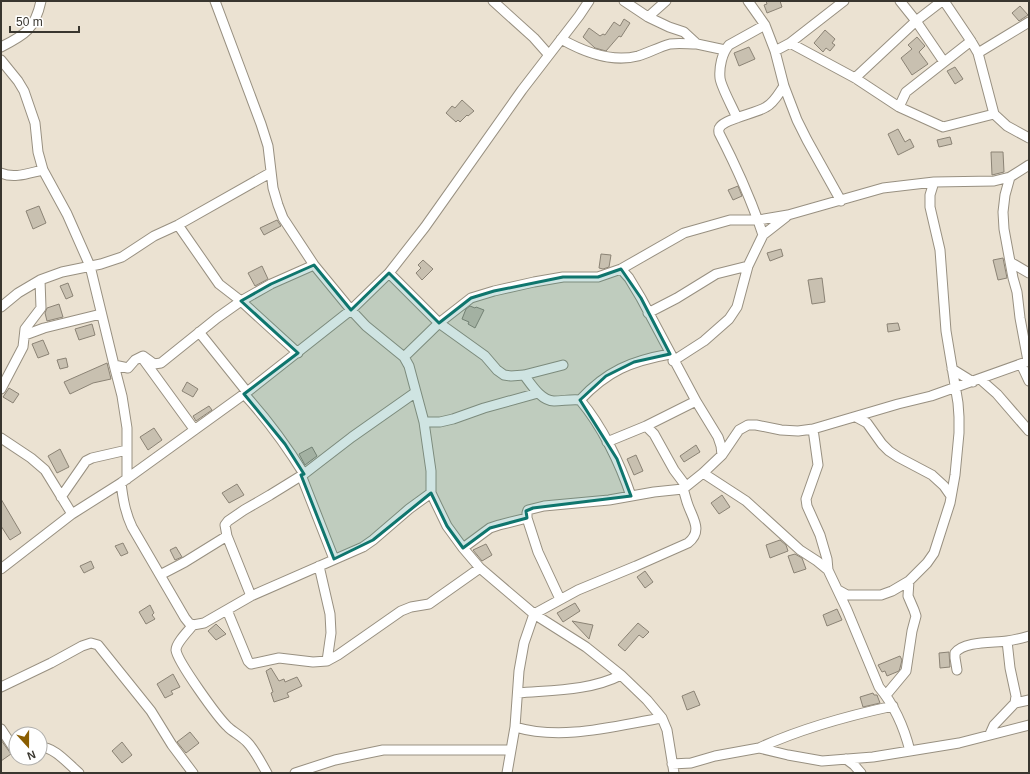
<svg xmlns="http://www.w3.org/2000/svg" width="1030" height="774" font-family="Arial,sans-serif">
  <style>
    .building { fill: #c8c0b0; stroke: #8b8375 }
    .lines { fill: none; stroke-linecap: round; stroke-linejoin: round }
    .minor-casing { stroke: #989081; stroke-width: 11 }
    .minor { stroke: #fff; stroke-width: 9 }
    .marked { fill: #0f766e; fill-opacity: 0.2; stroke: #0f766e; stroke-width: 3; stroke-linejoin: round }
  </style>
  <rect width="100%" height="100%" fill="#ebe2d2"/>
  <path class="building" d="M766,1H780L782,7L767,13L764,5L767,4Z
    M1020,6L1028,15L1019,21L1012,13Z
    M624,19L630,23L621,37L619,36L606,51L595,48L583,37L589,28L600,36L603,34L605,35L614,22L620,26Z
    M825,30L835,39L832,43L835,45L830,51L826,48L823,52L814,43Z
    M917,37L925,46L919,52L928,64L912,75L901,58L912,49L908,45Z
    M749,47L755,59L739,66L734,53Z
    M955,67L963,79L955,84L947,71Z
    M462,100L474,111L468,116L467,115L460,122L458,120L456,122L446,113L452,106L455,108Z
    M898,129L905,142L910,139L914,147L898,155L888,134Z
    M950,137L952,144L939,147L937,140Z
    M991,152H1003L1004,172L992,175Z
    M738,186L742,196L733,200L728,190Z
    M39,206L46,223L33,229L26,211Z
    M277,220L281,226L264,235L260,228Z
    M781,249L783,256L770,261L767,253Z
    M601,254L611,255L609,267L603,269L599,268Z
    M1003,258L1007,278L998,280L993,260Z
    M423,260L433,269L422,280L416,273L421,268L418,265Z
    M262,266L268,279L255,286L248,273Z
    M822,278L825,302L812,304L808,280Z
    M68,283L73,296L66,299L60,286Z
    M59,304L63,317L47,321L45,313L47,308Z
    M470,306L475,308L476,307L484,310L475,328L468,324L469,322L462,319L466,309Z
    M898,323L900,330L888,332L887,324Z
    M92,324L95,335L79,340L75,329Z
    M43,340L49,354L38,358L32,344Z
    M66,358L68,367L60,369L57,360Z
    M107,363L111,379L93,383L70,394L64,382Z
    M187,382L198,389L193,397L182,391Z
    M9,388L19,394L13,403L3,397Z
    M209,406L212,410L196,421L193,416Z
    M154,428L162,440L148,450L140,437Z
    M696,445L700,452L684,462L680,456Z
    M312,447L317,456L305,465L299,454Z
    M60,449L69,467L57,473L48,456Z
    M636,455L643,471L634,475L627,459Z
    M237,484L244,495L229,503L222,493Z
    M722,495L730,507L719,514L711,503Z
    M1,499L21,533L10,540L1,526Z
    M780,540L786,545L788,551L770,558L766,545Z
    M123,543L128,553L121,556L115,546Z
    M486,544L492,555L482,561L473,550Z
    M176,547L182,557L175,560L170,550Z
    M795,554L802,558L806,569L794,573L788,556Z
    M91,561L94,568L84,573L80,566Z
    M645,571L653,582L645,588L637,577Z
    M575,603L580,611L563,622L557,613Z
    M150,605L154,613L152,615L155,619L146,624L139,612Z
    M837,609L842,620L827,626L823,615Z
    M572,621L593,625L589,639Z
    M638,623L649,632L643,638L639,635L625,651L618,645Z
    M216,624L226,634L216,640L208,631Z
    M949,652L950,667L940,668L939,653Z
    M900,656L902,660L900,668L899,671L887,676L885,671L882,672L878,665Z
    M271,668L279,681L284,679L285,682L297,677L302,686L287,693L289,697L274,702L271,693L273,692L266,671Z
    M173,674L180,687L171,691L173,694L165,698L157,684Z
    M694,691L700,705L687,710L682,696Z
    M873,693L874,695H877L880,703L863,707L860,697Z
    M190,732L199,743L186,753L177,742Z
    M1,740L11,754L1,761Z
    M122,742L132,755L122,763L112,751Z"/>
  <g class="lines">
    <defs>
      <path id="minor" d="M215,1L261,124L268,146L273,188L278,205L283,218L314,265L351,310L366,326L404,357L409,366L424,422L431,471V493L447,526L463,548L480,568L534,614L586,647L621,675L647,700L662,718L667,730L674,773
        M493,1L534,38L549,55
        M624,1L648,17L669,27L684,32L697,44L725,50
        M748,1L765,25L775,51L784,86L797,120L807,140L841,201
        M900,1L916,21L944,62
        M944,1L971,41L978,53L994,114L1007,126L1029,138
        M648,17L666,1
        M561,39C584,52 611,63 638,56C648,53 659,47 670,44C679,43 688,44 697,44
        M790,43L855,78L899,107L943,127L994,114
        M1,47C25,35 35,29 41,1
        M775,51L790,43L844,1
        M978,53L1029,22
        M1,60L18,81L24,91L35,123L38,152L43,170L67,214L90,266L114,365L122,396L127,428V479
        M855,78L916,21L942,1
        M899,107L906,92L971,41
        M737,118C733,108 721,87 720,78C719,67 722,53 729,45L765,25
        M1,173C14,179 29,173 43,170
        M1010,177L1005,195L1003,212L1004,229L1013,278L1017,292L1020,318L1028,361
        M178,225L219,284L241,301L298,353
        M763,235C751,199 736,166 719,133C719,131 718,129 720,127C725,119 757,113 766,107C774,103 779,93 784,86
        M1010,262L1029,273
        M621,269L629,278L641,298L696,401L718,437L721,446L722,455
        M389,273L439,323L485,356L497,370L504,375L511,376L524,375L563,365
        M1,307L18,293L40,280L62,272L101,264L122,257L154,236L178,225L270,173
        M648,313L677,298L716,274L748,266
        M199,332L247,392
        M25,335L44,328L101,314
        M404,357L439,323L471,298L494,291L534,282L563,277H598L621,269L684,233L730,220H758L788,215L883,188L934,182L994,181L1010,177L1029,165
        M143,359L194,429
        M673,361L704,341L729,319L737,307L748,266L763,235L786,217
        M1021,364L1029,381
        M114,365L128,368L135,360L143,356L154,364L161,363L217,318L241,301L271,284L314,265
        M952,369L973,382
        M524,375C531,384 541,401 554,401C563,401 571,399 580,400C602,426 620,463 631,496
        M980,379L997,394L1029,431
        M1,389L23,347L25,329L41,308L40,280
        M244,394C267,419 286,445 304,474
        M580,400C607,371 631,361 670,354
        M856,417L867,423L882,444L889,451L898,457L932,475L944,486L951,496
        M424,422H440L453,419L484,408L538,393
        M646,426L654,434L674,470L686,486
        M813,429L818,465L806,499L807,506L820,535L827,559L828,570
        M1,438L31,458L45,470L72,514
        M607,442L646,426L696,401
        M703,473L746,501L800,550L817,561L828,570L847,610L879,687C895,706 904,727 910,751
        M301,475L334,559
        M121,483C123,499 125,512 132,527L185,618L189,623L193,625L204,623L251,596L363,547L373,540L409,509L431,493
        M61,497L86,461L92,458L127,450
        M463,548L490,528L499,525L527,518
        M319,566L330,614L331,633L327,661
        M1,569L72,514L121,483L247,392L351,310L389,273L425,227L522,90L579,16L589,1
        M160,575L185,562L227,536
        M838,590L847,595H881L892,591L909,581L927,563L934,553L950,503L955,475L959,433V417L958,403L946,331L940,250L930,207V195L934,182
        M251,596L227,536L225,525L228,521L244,510L270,495L304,474L352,437L416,392
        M560,599L538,552L527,518V513L528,510L544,506L609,500L654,492L683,489
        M227,610L248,661L251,664L279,658L313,662L327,661L338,655L401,611L411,607L429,604L480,568
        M193,625C189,630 176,643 176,650C177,661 218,718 228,727C233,732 241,736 247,742C255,750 261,763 267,773
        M957,670L955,658V653C964,641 993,643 1007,641C1014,640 1022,638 1029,636
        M1,687L51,663L82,646L91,643L98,645L151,711L172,745L193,773
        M518,693C551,690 590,691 621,675
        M886,695L906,671L912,631L916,616L914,610L908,596L909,581
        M1015,703L1029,700
        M515,727C563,741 614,726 662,718
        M1,729L13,747L16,750
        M990,734L994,725L1015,703L1016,696L1010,668L1007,641
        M40,747C55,747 68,764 79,773
        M759,748C802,728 847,716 893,706
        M846,759L854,765L861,773
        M672,764L691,763L715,756L759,748L788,755L822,761L873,757L959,743L1029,725
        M295,773L335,760L383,750H511
        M507,773L515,727L519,671L524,643L534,614L578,590L636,566L688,543C703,531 693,519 688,505C686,500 685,494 683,489L703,473L722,455L739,430L748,425H756L781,430L798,431L813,429L898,404L931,396L1029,361"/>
    </defs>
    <use href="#minor" class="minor-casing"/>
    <use href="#minor" class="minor"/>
  </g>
  <path class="marked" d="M314,265L351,310L389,273L439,323L471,298L494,291L563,277H598L621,269L641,298L670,354L634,362L606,376L580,400L617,459L631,496L533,508L526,511L527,518L490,528L463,548L447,526L431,493L373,540L334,559L301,475L304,474L285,444L244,394L298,353L241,301L271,284Z"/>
  <rect width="1030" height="774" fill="none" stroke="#39362f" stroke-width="4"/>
  <g transform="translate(28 746) rotate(159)"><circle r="19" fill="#ffffff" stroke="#b0afac"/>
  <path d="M0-3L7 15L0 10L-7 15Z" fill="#8a5d00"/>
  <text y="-6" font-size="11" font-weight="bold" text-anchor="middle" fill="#39362f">N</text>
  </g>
  <path d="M10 26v6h69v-6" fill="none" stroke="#39362f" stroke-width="2"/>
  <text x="16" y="26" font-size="12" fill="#39362f" stroke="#ffffff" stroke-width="3" paint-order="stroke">50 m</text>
</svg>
